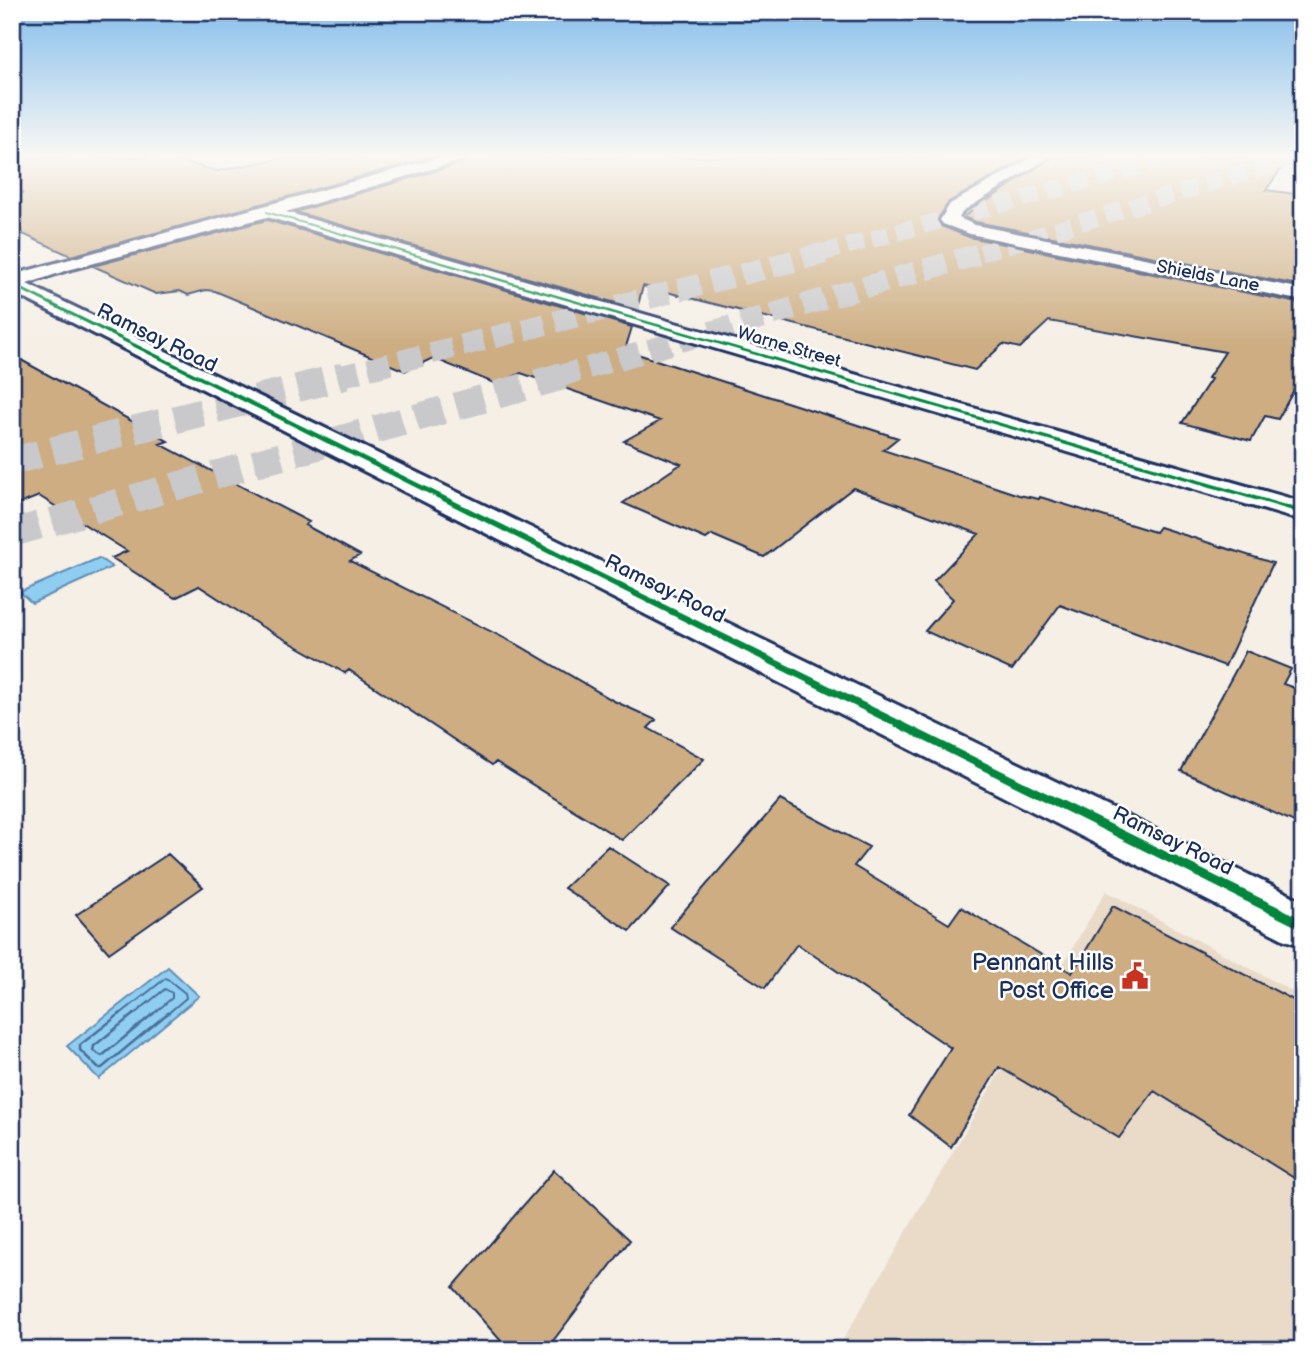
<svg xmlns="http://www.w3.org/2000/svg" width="1315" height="1362" font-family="'Balsamiq Sans',sans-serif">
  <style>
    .built { fill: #e9dbc8 }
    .water { fill: #90cef1; stroke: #618eb6; stroke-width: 2 }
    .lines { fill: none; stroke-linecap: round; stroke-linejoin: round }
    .shore-far1 { stroke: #4a6f99; stroke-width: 2 }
    .shore { stroke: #4a6f99; stroke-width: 2.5 }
    .building { fill: #cdad81; stroke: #1b2f5e; stroke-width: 2 }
    .highway-tunnel-far2 { stroke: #c9c9cb; stroke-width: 17; stroke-dasharray: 17 9; stroke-linecap: butt }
    .highway-tunnel-far1 { stroke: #c9c9cb; stroke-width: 22; stroke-dasharray: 22 10; stroke-linecap: butt }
    .highway-tunnel { stroke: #c9c9cb; stroke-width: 28; stroke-dasharray: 28 14; stroke-linecap: butt }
    .minor-casing { stroke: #1b2f5e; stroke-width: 6 }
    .minor { fill: #fff; fill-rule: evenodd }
    .cycleway-casing { stroke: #fff; stroke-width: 4 }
    .cycleway { fill: #00873e; fill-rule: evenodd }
    .labels { text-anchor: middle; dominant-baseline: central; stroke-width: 5; stroke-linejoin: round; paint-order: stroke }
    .far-street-label { font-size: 18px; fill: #1b2f5e; stroke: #fff }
    .street-label { font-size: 21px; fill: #1b2f5e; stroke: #fff }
    .near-poi-label { font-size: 24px; fill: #1b2f5e; stroke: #fff; text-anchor: end }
  </style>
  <rect width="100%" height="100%" fill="#f5efe6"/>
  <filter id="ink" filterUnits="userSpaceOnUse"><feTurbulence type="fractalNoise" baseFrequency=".0143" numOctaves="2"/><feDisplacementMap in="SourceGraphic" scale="14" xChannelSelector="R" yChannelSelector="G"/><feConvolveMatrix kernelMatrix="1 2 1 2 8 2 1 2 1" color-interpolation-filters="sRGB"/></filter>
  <g filter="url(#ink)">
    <path class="built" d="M1106,891L1303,997V1350H837Z"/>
    <path class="water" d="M99,558L112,567L32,603L20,592Z
      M168,967L199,996L99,1079L67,1046Z"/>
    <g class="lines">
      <path class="shore-far1" d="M119,1015L166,978L185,993L186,998L166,1015
        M133,1015L165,989L172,993V998L152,1015"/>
      <path class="shore" d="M121,1013L80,1045V1050L98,1068H102L168,1013
        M135,1013L94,1046L93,1051L102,1056L154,1013"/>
    </g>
    <path class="building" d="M12,157H162L218,171L286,157L298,159L433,157L71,256L12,229Z
      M467,157H1028L949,202L938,219L941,226L969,237L1303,304V373L1278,419L1265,416L1251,441L1182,423L1211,379L1208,378L1225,352L1049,321L1020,348L1003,344L975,370L643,286L637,309L295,212L463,163Z
      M1052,157H1290L1266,190L1303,195V286L976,222L963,217Z
      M267,220L632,327L625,350L898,438L883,450L1019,495L1039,499L1040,497L1155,532L1159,527L1273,563L1225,666L1060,605L1012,670L925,631L953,599L934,581L979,534L853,488L764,557L712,535L706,539L623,503L681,464L624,441L660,421L521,373L496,384L433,358L405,371L215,291L206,290L188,295L180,291L156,294L93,266Z
      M12,355L168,441L160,444L309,522L305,525L360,555L350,561L520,646L614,701L656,720L648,728L704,759L622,840L496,762L492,765L349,670L345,673L259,625L199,586L175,598L112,558L127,551L39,496L12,507Z
      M1246,651L1291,669L1283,684L1303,691V826L1181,771Z
      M780,800L869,847L854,866L949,924L961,907L1072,973L1113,906L1303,1005V1146L1294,1178L1154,1091L1119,1138L999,1067L951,1147L909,1115L951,1048L797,944L765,988L670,927Z
      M608,846L670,886L630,931L564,888Z
      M168,854L203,887L109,953L76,915Z
      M554,1170L630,1240L546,1350H509L453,1287Z"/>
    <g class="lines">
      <path class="highway-tunnel-far2" d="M822,253L1174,157
        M981,253L1296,157"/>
      <path class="highway-tunnel-far1" d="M338,377L829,252
        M557,377L986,252"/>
      <path class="highway-tunnel" d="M12,461L345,376
        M12,533L563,376"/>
      <defs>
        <path id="minor" d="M442,157H464L462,160L286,212L1303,502V521L267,217L68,270L27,284L1303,901V946L1285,940L12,292V275Z
          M1033,157H1050L963,211L959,218L975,225L1303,289V301L970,234L943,224L940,220L950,204Z"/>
      </defs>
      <use href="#minor" class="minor-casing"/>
      <use href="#minor" class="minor"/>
      <defs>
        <path id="cycleway" d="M266,211L1303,510V514L266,213Z
          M12,283L1303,919V930L12,286Z"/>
      </defs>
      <use href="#cycleway" class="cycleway-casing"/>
      <use href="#cycleway" class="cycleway"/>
    </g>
  </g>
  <linearGradient id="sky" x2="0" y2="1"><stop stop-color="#85beec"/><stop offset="0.45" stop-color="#faf8f4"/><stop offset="1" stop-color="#faf8f4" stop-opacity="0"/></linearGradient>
  <rect width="1315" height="347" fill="url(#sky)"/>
  <defs>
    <symbol id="civic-bare" viewBox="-9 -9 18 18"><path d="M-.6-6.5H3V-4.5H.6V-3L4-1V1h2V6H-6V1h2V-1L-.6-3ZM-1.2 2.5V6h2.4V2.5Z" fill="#c8321e" stroke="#fff" stroke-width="2.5" paint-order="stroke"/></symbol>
  </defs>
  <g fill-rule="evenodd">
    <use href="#civic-bare" x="1116" y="957" width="38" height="38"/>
  </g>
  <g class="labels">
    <g class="far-street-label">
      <text transform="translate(1208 276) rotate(11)">Shields Lane</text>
      <text transform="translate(789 347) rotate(16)">Warne Street</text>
    </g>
    <g class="street-label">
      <text transform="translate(157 338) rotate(26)">Ramsay Road</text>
      <text transform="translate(665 589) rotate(26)">Ramsay Road</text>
      <text transform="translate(1173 841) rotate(26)">Ramsay Road</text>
    </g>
    <g class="near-poi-label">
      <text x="1114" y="962">Pennant Hills<tspan x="1114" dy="28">Post Office</tspan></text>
    </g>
  </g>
  <rect width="1315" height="1362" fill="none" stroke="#fff" stroke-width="42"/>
  <rect x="21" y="21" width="1273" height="1320" fill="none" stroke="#1b2f5e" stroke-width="2.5" filter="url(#ink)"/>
</svg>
